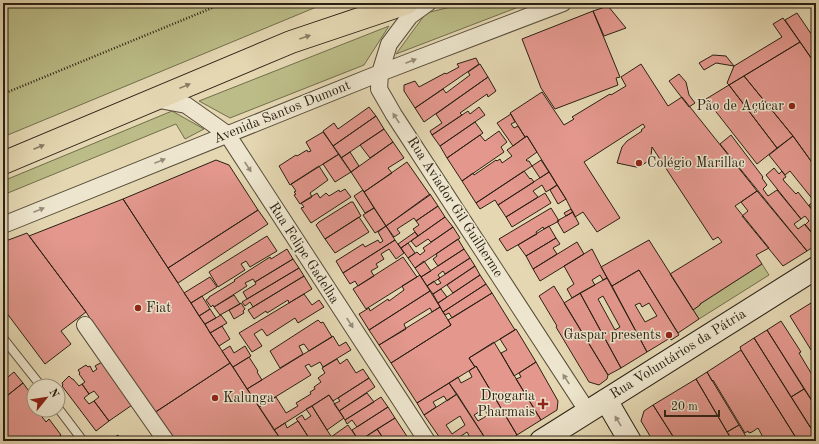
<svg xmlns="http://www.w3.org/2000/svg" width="819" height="444" font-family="'Old Standard TT',serif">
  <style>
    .green { fill: #bbbc87; stroke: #726e4d }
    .building { fill: #e3978d; stroke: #2a2013; fill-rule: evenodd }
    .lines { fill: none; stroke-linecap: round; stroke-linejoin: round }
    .lane-casing { stroke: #584e3b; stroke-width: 10 }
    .street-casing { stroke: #584e3b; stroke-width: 18 }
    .secondary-casing { stroke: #2a2013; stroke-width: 24 }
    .primary-casing { stroke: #2a2013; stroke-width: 24 }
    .path { stroke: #2a2013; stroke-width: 2.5; stroke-dasharray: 1 2; stroke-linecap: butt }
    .lane { stroke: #ede5cd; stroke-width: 8 }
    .street { stroke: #ede5cd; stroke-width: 16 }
    .secondary { stroke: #ede5cd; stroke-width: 22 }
    .primary { stroke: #e4d7b2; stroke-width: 22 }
    .oneway { fill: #877c62 }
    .oneway2 { fill: #958c79 }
    .poi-dot { fill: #8f2418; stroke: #ede5cd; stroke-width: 1.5 }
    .labels { text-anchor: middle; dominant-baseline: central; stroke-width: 3; stroke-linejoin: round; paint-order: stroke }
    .poi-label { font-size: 14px; fill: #2a2013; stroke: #ede5cd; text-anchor: end }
    .street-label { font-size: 14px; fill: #2a2013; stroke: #ede5cd }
  </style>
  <rect width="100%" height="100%" fill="#e4d7b2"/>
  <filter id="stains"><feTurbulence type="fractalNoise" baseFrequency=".005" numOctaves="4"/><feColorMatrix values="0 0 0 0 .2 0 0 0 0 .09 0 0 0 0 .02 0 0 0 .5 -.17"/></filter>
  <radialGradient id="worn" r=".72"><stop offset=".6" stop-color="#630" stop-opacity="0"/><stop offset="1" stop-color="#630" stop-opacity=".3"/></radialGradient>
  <path class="green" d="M12,3H326L3,137V7Z
    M467,3H529L396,54L426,13Z
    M389,26L364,65L230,118L199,101Z
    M172,111L204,129L185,139L176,124L3,195V181Z
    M762,264L769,275L699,319L693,310L700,305V304Z"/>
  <path class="building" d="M608,6L626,28L604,36L593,11Z
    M593,11L620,77L616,78L618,85L555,109L541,88L522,39Z
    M797,13L816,41V65L785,20Z
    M783,18L800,42L729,85L727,83L734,66L782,37L773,24Z
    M816,22V32L811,25Z
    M800,42L816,65V168L793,136L744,76Z
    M713,55L726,56L734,66L716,63L704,70L699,63Z
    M476,58L479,64L415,108L404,91V85L415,81L419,87L445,73L446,74L459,67L457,64Z
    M480,64L488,77L424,122L415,108L443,89L446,93L470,75L468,72Z
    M641,64L668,106L682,97L757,191L735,206L769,248L756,255L762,264L700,304V305L693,310L670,274L722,242L718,237L713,240L652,147L651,156L648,161L641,166L636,167L617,163L622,147L627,141L642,131L641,130L645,127L643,124L584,162L620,218L597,232L583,212L575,217L566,199L527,136L525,137L510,113L542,92L564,125L574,119L572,117L610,94L611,95L626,86L621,77Z
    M679,74L686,82L689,95L695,103L689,107L669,81Z
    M744,76L793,136L777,148L729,85Z
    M488,77L496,91L488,97L487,94L460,113L462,115L432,135L430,131L442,123L436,114Z
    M729,85L777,148L757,164L706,99Z
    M369,107L376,116L333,146L323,131L334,123L338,129Z
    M479,107L485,115L440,146L432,135L468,111L470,114Z
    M511,114L515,122L511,124L514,128L518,126L525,137L513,146L497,123Z
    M376,116L384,129L341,158L333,146Z
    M475,122L483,133L447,158L440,146Z
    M384,129L393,142L370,158L360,145Z
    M499,131L507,142L501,147L504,152L462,181L447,158L480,135L485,141Z
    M323,132L339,154L290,185L279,166L296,155L297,156L307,150L308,152L311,151L306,142Z
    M731,135L763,177L762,178L767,185L763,189L768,196L777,190L801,219L794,224L798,229L805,224L816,238V245L807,251L720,144Z
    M527,136L537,152L526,160L527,161H529L532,166L476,203L462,181L473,173L474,175L496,160L497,161L500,159L502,163L512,156L507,150Z
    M793,136L816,168V215L809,205L814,201L790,171L785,175L769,155Z
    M393,142L404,158L388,168L392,173L364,192L351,172Z
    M350,152L359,166L351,172L341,158Z
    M339,154L351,172L335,182L323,164Z
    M216,160L229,165L258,210L168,268L123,199Z
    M541,160L549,172L540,178L532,166Z
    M407,162L430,195L386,226L364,192Z
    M319,166L328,180L310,193L312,197L300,204L294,195L296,194L294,192L296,191L291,184Z
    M774,168L779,174L782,171L786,177L783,179L784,181L796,194L798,192L816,215V238L805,225L809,221L805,216L801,219L766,175Z
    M524,171L530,179L531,178L534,182L498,205L495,200L480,209L476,203Z
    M549,172L557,185L546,192L542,185L533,191L538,197L506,217L498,205Z
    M557,185L566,199L558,204L550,190Z
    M345,189L351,197L311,223L301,208L304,207L301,203L317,193L320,198L326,193L329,196L339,190L340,192Z
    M363,190L374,208L365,213L354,196Z
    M757,191L807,251L783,266L742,216L748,211L741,202Z
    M545,193L551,203L512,227L506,217Z
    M430,194L438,206L416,221L414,218L397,229L400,233L394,237L386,226Z
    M123,199L230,363L151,415L86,312L29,236Z
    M351,202H353L361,216L325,239L316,225L319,222Z
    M438,206L445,217L418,236L413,229L419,225L416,221Z
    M374,208L386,226L375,233L363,215Z
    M551,208L559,221L544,229L543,227L536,232L537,234L507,251L499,239Z
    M571,209L573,212L566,216L564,213Z
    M258,210L268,224L178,283L168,268Z
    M573,212L579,224L564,233L557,221Z
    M359,217L369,232L335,253L325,239Z
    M445,217L453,227L431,242L428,239L416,247L411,241Z
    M386,226L395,240L343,273L336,261L363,244L365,247L378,240L380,243L383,241L378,232Z
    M549,226L556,238L526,256L518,245Z
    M453,227L460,238L415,268L408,258L417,252L420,255L425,251L423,248Z
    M415,232L418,236L401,248L398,244Z
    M27,233L86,312L61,331L71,344L45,364L3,308V242Z
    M267,236L277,251L250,267L246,261L241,264L245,270L218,287L209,272Z
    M556,238L560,244L553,248L557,254L533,269L526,256Z
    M458,239L464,249L438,266L433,259L437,256L436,254Z
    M395,240L404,253L396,259L389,249L381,254L384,259L376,264L378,267L371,271L374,276L358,286L355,281L350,284L343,273Z
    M649,240L699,319L678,333L639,270L612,286L601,267Z
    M577,242L584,254L540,281L533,269Z
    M408,243L415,253L408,258L401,248Z
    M287,249L293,259L255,282L253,279L245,283L247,286L214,307L213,305L211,307L206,300L209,298V297L235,281L234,280L270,257L271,259Z
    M464,249L470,258L445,274L443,271L438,275L440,278L427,286L421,277Z
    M592,249L607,278L603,280L600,275L592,280L595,285L572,298L567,289L574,284L564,266Z
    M403,257L417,277L366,309L353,289Z
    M470,258L475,266L433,294L427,286L434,281L437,285L441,283L438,279Z
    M293,259L299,268L247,299L243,292L256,284L255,282Z
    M424,261L431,271L421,277L415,268Z
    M475,266L480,275L453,293L447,285Z
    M299,268L304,276L253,307L250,302L245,306L242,302Z
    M639,270L679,335L671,340L670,338L647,352L612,286ZM640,303L642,307L649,303L657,316L645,322L635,305Z
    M420,275L430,291L369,330L359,314L369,308L370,311L388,299L389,301L404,290L402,286Z
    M480,275L486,284L443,312L438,303Z
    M304,276L312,289L289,303L288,300L267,313L266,311L254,319L248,310Z
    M210,277L217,287L191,303L184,293Z
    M607,278L647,352L621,368L580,293ZM603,296L620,327L615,330L598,299Z
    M486,284L492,293L452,318L449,313L445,315L443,312Z
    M554,286L608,375L607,379L599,385L589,382L556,327L557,326L539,296Z
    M441,289L447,297L438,303L433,294Z
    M430,291L440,307L432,312L430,308L404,324L406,329L379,345L369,330Z
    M492,293L515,330L469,358L475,367L417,403L391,363L451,325L448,320Z
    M580,293L621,368L608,375L564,303Z
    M304,294L312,305L319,300L324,307L298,323L295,318L267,336L262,329L254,334L262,346L252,352L239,333Z
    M234,295L240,304L220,315L214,307Z
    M202,296L210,309L199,316L191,303Z
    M816,299V311L811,303Z
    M241,303L245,309L243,311L244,313L234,319L229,310Z
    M811,303L816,311V358L790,316Z
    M440,307L451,325L391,363L379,345Z
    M210,309L216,318L205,324L199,316Z
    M221,315L227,323L210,333L205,324Z
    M318,320L321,323L323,322L332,337L309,351L304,344L299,346L303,354L280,368L270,351Z
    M781,321L801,352L799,353L814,378L811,380L816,387V395L811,399L767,330Z
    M222,326L230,339L219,346L210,333Z
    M516,329L536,362L514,376L501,353L507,350L500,339Z
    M767,330L804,389L791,397L754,338Z
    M333,336L339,346L346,342L351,350L323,367L320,362L311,367L309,364L305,366L311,375L259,407L247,389Z
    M754,338L816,436V441H798L741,350L740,347Z
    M494,342L541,420L517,435L476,366L475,367L469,358Z
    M230,346L234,353L245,346L251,356L233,367L222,351Z
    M741,350L798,441H765L758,428L752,432L749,433L748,431L745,433L713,380L712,381L707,372Z
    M249,357L258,371L257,372L262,380L247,389L233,367Z
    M337,359L340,364L347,359L356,373L363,369L369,378L333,401L329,395L274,430L259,407L276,397L286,413L298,406L296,403L311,394L310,392L315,389L314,387L321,382L318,378L325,373L322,368Z
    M102,362L135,403L109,421L94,401L99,397L94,391L89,394L82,384L85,382L79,374L80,373L78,370L86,365L88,367L90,366L93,372L97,369L95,366Z
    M536,362L558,401L557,410L541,420L516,379L521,377L519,373Z
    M230,363L282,441H171L151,415Z
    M476,366L517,435L509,441H487L449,383L458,377L461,383L472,377L469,371ZM484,409L488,415L478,421L474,415Z
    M14,372L23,383L3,399V381Z
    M707,372L739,425L727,432L696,379Z
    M69,376L72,379H73L79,386L82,384L89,394L84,398L89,404L94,401L109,421L96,431L62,386L63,385L62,383Z
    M369,378L375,387L339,411L334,404L340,401L338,398Z
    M696,379L732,440L730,441H676L653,405Z
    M23,383L34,398V410H43L39,413L46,422L49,419L61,435L53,441H3V399Z
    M449,383L457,394L447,401L444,396L433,402L436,407L424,415L417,403Z
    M804,389L816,407V423L810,427L791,397Z
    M367,393L374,402L345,420L339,411Z
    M457,394L487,441H472L467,432L455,440L456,441H442L424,415ZM460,416L465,425L452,434L446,425Z
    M329,395L344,418L327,430L312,406Z
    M816,395V407L811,399Z
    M381,397L388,407L357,427L352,420L347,424L345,420Z
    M653,405L676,441H653L641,421L644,411Z
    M312,406L327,430L334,441H311L298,421L296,419L302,415L305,420L311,416L306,409Z
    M388,407L395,418L359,441L352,430Z
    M395,418L410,441H385L377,429Z
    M298,421L311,441H282L274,430L285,423L287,428Z
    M348,425L359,441H334L331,437Z
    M739,425L744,433L748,441H733L732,440L727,432Z
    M377,429L385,441H359Z
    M118,435L122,441H109Z"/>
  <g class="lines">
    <defs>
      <path id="lane" d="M3,338L41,386
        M58,408L83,441"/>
      <path id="street" d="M428,3L410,16L389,44L380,73L379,89L394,115L588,412
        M154,99L186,105L227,134L427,441
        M3,225L380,73L563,3
        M85,325L166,441"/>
      <path id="secondary" d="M606,400L630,441
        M541,441L816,268"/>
      <path id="primary" d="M3,163L291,42L407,3"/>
    </defs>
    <use href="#lane" class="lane-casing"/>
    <use href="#street" class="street-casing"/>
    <use href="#secondary" class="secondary-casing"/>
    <use href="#primary" class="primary-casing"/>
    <path class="path" d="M3,94L224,3"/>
    <use href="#lane" class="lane"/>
    <use href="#street" class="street"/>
    <use href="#secondary" class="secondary"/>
    <use href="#primary" class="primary"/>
  </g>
  <defs><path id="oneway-solid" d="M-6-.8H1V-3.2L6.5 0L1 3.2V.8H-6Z"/></defs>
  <g class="oneway">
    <use href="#oneway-solid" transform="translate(305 37) rotate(-19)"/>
    <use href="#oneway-solid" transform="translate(185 86) rotate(-22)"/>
    <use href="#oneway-solid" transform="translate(39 147) rotate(-23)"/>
  </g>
  <g class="oneway2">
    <use href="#oneway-solid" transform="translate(411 61) rotate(-21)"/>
    <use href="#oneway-solid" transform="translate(396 118) rotate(-123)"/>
    <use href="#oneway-solid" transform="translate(160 161) rotate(-22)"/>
    <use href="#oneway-solid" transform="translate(248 167) rotate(57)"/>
    <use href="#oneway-solid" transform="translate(39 210) rotate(-22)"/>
    <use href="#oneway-solid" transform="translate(350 323) rotate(57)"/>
    <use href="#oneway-solid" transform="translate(566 379) rotate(-123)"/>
    <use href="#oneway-solid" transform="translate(618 421) rotate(-121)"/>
  </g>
  <g class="poi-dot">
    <circle cx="792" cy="106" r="4"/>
    <circle cx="639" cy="163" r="4"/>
    <circle cx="138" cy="308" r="4"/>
    <circle cx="669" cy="335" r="4"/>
    <circle cx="215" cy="398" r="4"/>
    <path d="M541 398h4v4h4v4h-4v4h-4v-4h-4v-4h4z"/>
  </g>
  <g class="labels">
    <g class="poi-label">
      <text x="784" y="106">Pão de Açúcar</text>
      <text x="647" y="163" text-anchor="start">Colégio Marillac</text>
      <text x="146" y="308" text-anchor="start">Fiat</text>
      <text x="661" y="335">Gaspar presents</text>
      <text x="535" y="396">Drogaria<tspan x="535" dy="16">Pharmais</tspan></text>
      <text x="223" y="398" text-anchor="start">Kalunga</text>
    </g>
    <g class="street-label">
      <text transform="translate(282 112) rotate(-22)">Avenida Santos Dumont</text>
      <text transform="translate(455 207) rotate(57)">Rua Aviador Gil Guilherme</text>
      <text transform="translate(304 253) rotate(57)">Rua Felipe Gadelha</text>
      <text transform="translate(678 354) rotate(-32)">Rua Voluntários da Pátria</text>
    </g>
  </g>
  <rect width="819" height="444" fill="none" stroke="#e4d7b2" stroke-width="16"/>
  <rect x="4" y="4" width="811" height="436" fill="none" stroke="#2a2013" stroke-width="2"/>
  <rect x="8" y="8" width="803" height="428" fill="none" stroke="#2a2013"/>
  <g transform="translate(46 398) rotate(60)"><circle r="19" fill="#ede5cd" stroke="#9f9683"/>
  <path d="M0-3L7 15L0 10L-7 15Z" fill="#8f2418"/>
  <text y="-6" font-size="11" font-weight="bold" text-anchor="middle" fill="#2a2013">N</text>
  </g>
  <path d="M665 410v6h54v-6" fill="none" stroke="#2a2013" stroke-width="2"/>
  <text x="671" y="410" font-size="12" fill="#2a2013" stroke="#ede5cd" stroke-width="3" paint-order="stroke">20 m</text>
  <rect width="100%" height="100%" filter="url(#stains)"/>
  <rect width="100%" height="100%" fill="url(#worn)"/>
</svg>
